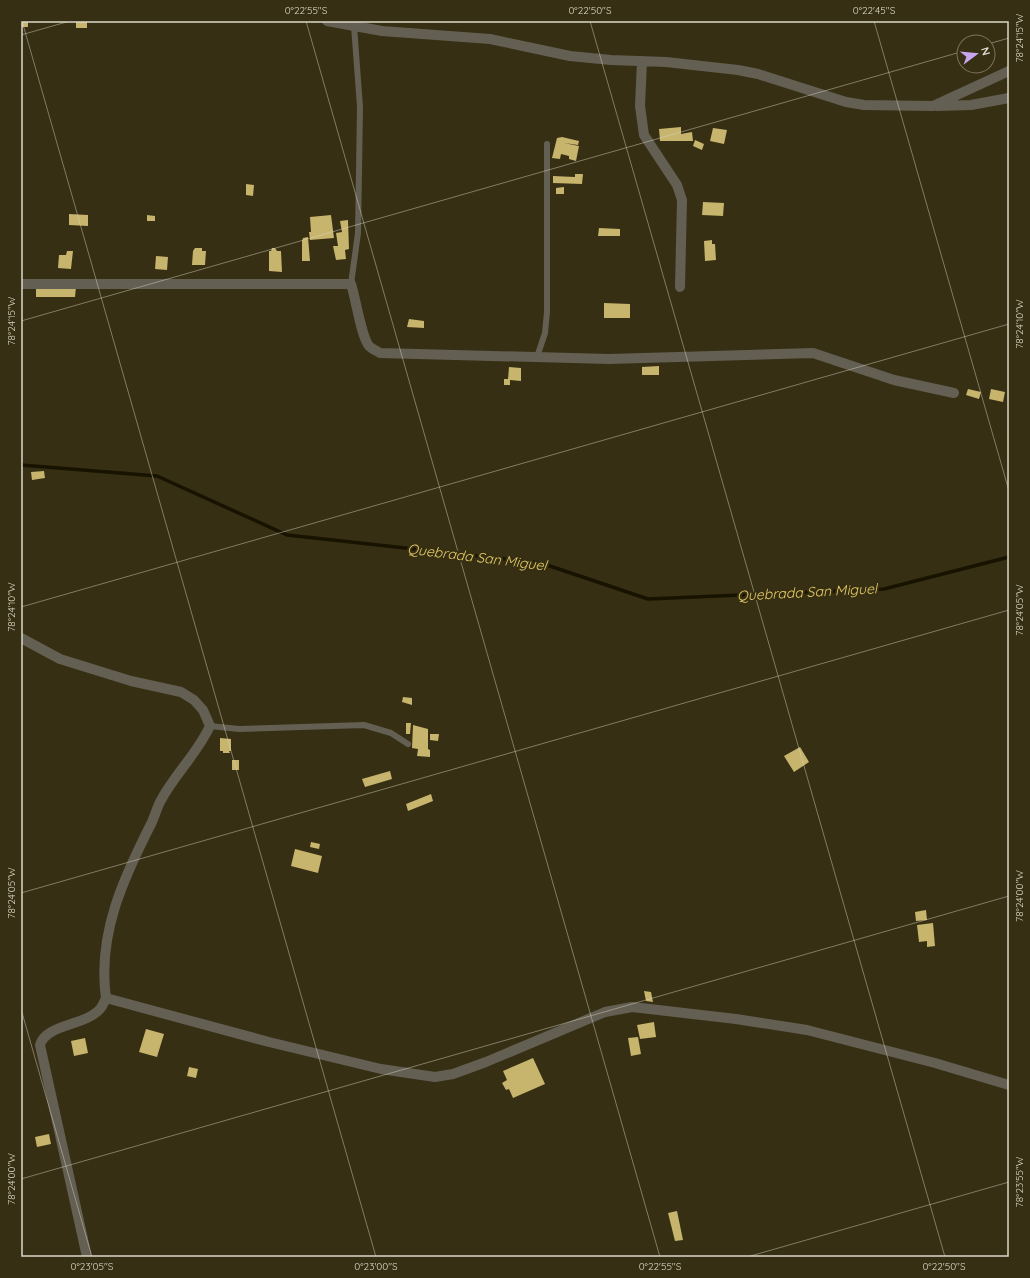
<svg xmlns="http://www.w3.org/2000/svg" width="1030" height="1278" font-family="Quicksand,sans-serif">
  <style>
    .lines { fill: none; stroke-linecap: round; stroke-linejoin: round }
    .stream { stroke: #181300; stroke-width: 3.5 }
    .building { fill: #c7b46d }
    .service { stroke: #635f53; stroke-width: 6 }
    .minor { stroke: #635f53; stroke-width: 10 }
    .ticks { fill: none; stroke: #ddd9c9; stroke-width: 1; stroke-opacity: 0.45 }
    .labels { text-anchor: middle; dominant-baseline: central; stroke-width: 4; stroke-linejoin: round; paint-order: stroke }
    .water-label { font-size: 14px; font-style: italic; fill: #e5cb67; stroke: #362f13 }
    .neatline { fill: none; stroke: #ddd9c9; stroke-width: 1.5 }
    .ticks-label { font-size: 10px; text-anchor: middle; fill: #ddd9c9 }
  </style>
  <rect width="100%" height="100%" fill="#362f13"/>
  <g class="lines">
    <path class="stream" d="M21,465L157,476L287,535L541,563L648,599L884,589L1009,557"/>
  </g>
  <path class="building" d="M21,21H28V27H21Z
    M76,22H87V28H76Z
    M681,127V134L692,132L693,141H660L659,129Z
    M713,128L727,130L724,144L710,141Z
    M562,137L579,141L578,145L564,143L579,146L576,161L569,159V156L561,154L560,159L552,158L557,138Z
    M695,140L704,144L702,150L693,146Z
    M575,174H583L582,184L553,183V176L575,177Z
    M246,184L254,185L253,196L246,195Z
    M564,187V194H556V188Z
    M703,202L724,203L723,216L702,215Z
    M69,214L88,215V226L69,225Z
    M147,215L155,216V221H147Z
    M331,215L334,238L310,240L309,232H311L310,217Z
    M348,220L349,249L345,250L346,259L336,260L333,246H338L336,233L342,232L340,221Z
    M599,228L620,229V236H598Z
    M308,237L310,261H302V241L303,238Z
    M712,240V244H715L716,260L705,261L704,241Z
    M195,248H202V251H206L205,265H192L193,251Z
    M272,248H275L277,251H281L282,272L269,271V251H271Z
    M67,251H73L71,269L58,268L59,255H66Z
    M156,256L168,257L167,270L155,269Z
    M36,287H76L75,297H36Z
    M604,303L630,304V318H604Z
    M409,319L424,321V328L407,327Z
    M659,366V375H642V367Z
    M509,367L521,368V381L510,380V385H504V379H508Z
    M968,389L981,392L979,399L966,395Z
    M991,389L1005,392L1003,402L989,399Z
    M44,471L45,478L32,480L31,472Z
    M403,697L412,698V705L402,702Z
    M406,723H411L410,734H406Z
    M413,725L428,729V749L430,750V757L417,756L418,749L412,748Z
    M430,734H439L438,741L430,740Z
    M220,738L231,739V751H229L230,753H223V751H220Z
    M800,747L809,762L794,772L784,756Z
    M232,760H239V770H232Z
    M390,771L392,779L365,787L362,779Z
    M431,794L433,801L408,811L406,804Z
    M311,842L320,844L319,849L310,847Z
    M295,849L322,856L318,873L291,866Z
    M926,910L927,920L916,921L915,912Z
    M933,923L935,946L927,947V941L919,942L917,925Z
    M644,991L651,992L653,1002L646,1001Z
    M654,1022L656,1037L640,1039L637,1025Z
    M146,1029L164,1034L157,1057L139,1052Z
    M638,1037L641,1054L631,1056L628,1038Z
    M85,1038L88,1053L74,1056L71,1041Z
    M533,1058L545,1084L513,1098L509,1089L506,1090L502,1083L507,1080L503,1071Z
    M189,1067L198,1069L196,1078L187,1076Z
    M49,1134L51,1144L37,1147L35,1137Z
    M677,1211L683,1240L675,1241L668,1213Z"/>
  <g class="lines">
    <path class="service" d="M351,284L358,233L360,107L354,26
      M537,357L545,333L547,312V144
      M210,726L239,729L364,725L391,733L408,744"/>
    <path class="minor" d="M327,21L382,31L490,39L570,56L611,60L666,62L738,70L758,74L846,102L864,105L933,106L1009,71
      M642,61L640,106L644,135L677,185L682,200L680,287
      M937,106L971,105L1009,98
      M21,284H351C356,299 361,336 369,346C372,349 377,351 380,353L609,359L813,353L894,380L954,393
      M21,638L60,659L131,681L181,692L194,700L203,710L210,726C197,754 174,775 160,802C157,808 155,815 152,822C124,877 97,934 106,998L269,1042L381,1069L435,1077L453,1074L486,1062L605,1012L632,1007L736,1019L807,1030L935,1063L1009,1085
      M87,1257L40,1045C46,1024 85,1026 100,1009C103,1006 104,1002 106,998"/>
  </g>
  <path class="ticks" d="M22,21L376,1257M306,21L660,1257M590,21L945,1257M874,21L1009,491M21,35L70,21M988,44L1009,38M21,321L964,51M21,607L1009,324M21,893L1009,610M21,1009L92,1257M21,1179L1009,896M747,1257L1009,1182"/>
  <g class="labels">
    <g class="water-label">
      <text transform="translate(477 557) rotate(7)">Quebrada San Miguel</text>
      <text transform="translate(807 592) rotate(-3)">Quebrada San Miguel</text>
    </g>
  </g>
  <rect width="1030" height="1278" fill="none" stroke="#362f13" stroke-width="44"/>
  <g transform="translate(976 54) rotate(74)"><circle r="19" fill="#362f13" stroke="#79735c"/>
  <path d="M0-3L7 15L0 10L-7 15Z" fill="#c7a6ef"/>
  <text y="-6" font-size="11" font-weight="bold" text-anchor="middle" fill="#ddd9c9">N</text>
  </g>
  <rect x="22" y="22" width="986" height="1234" class="neatline"/>
  <g class="ticks-label">
    <text x="306" y="14">0°22'55"S</text>
    <text x="590" y="14">0°22'50"S</text>
    <text x="874" y="14">0°22'45"S</text>
    <text transform="translate(1019 38) rotate(-90)" y="4">78°24'15"W</text>
    <text transform="translate(11 321) rotate(-90)" y="4">78°24'15"W</text>
    <text transform="translate(1019 324) rotate(-90)" y="4">78°24'10"W</text>
    <text transform="translate(11 607) rotate(-90)" y="4">78°24'10"W</text>
    <text transform="translate(1019 610) rotate(-90)" y="4">78°24'05"W</text>
    <text transform="translate(11 893) rotate(-90)" y="4">78°24'05"W</text>
    <text transform="translate(1019 896) rotate(-90)" y="4">78°24'00"W</text>
    <text transform="translate(11 1179) rotate(-90)" y="4">78°24'00"W</text>
    <text transform="translate(1019 1182) rotate(-90)" y="4">78°23'55"W</text>
    <text x="92" y="1270">0°23'05"S</text>
    <text x="376" y="1270">0°23'00"S</text>
    <text x="660" y="1270">0°22'55"S</text>
    <text x="944" y="1270">0°22'50"S</text>
  </g>
</svg>
